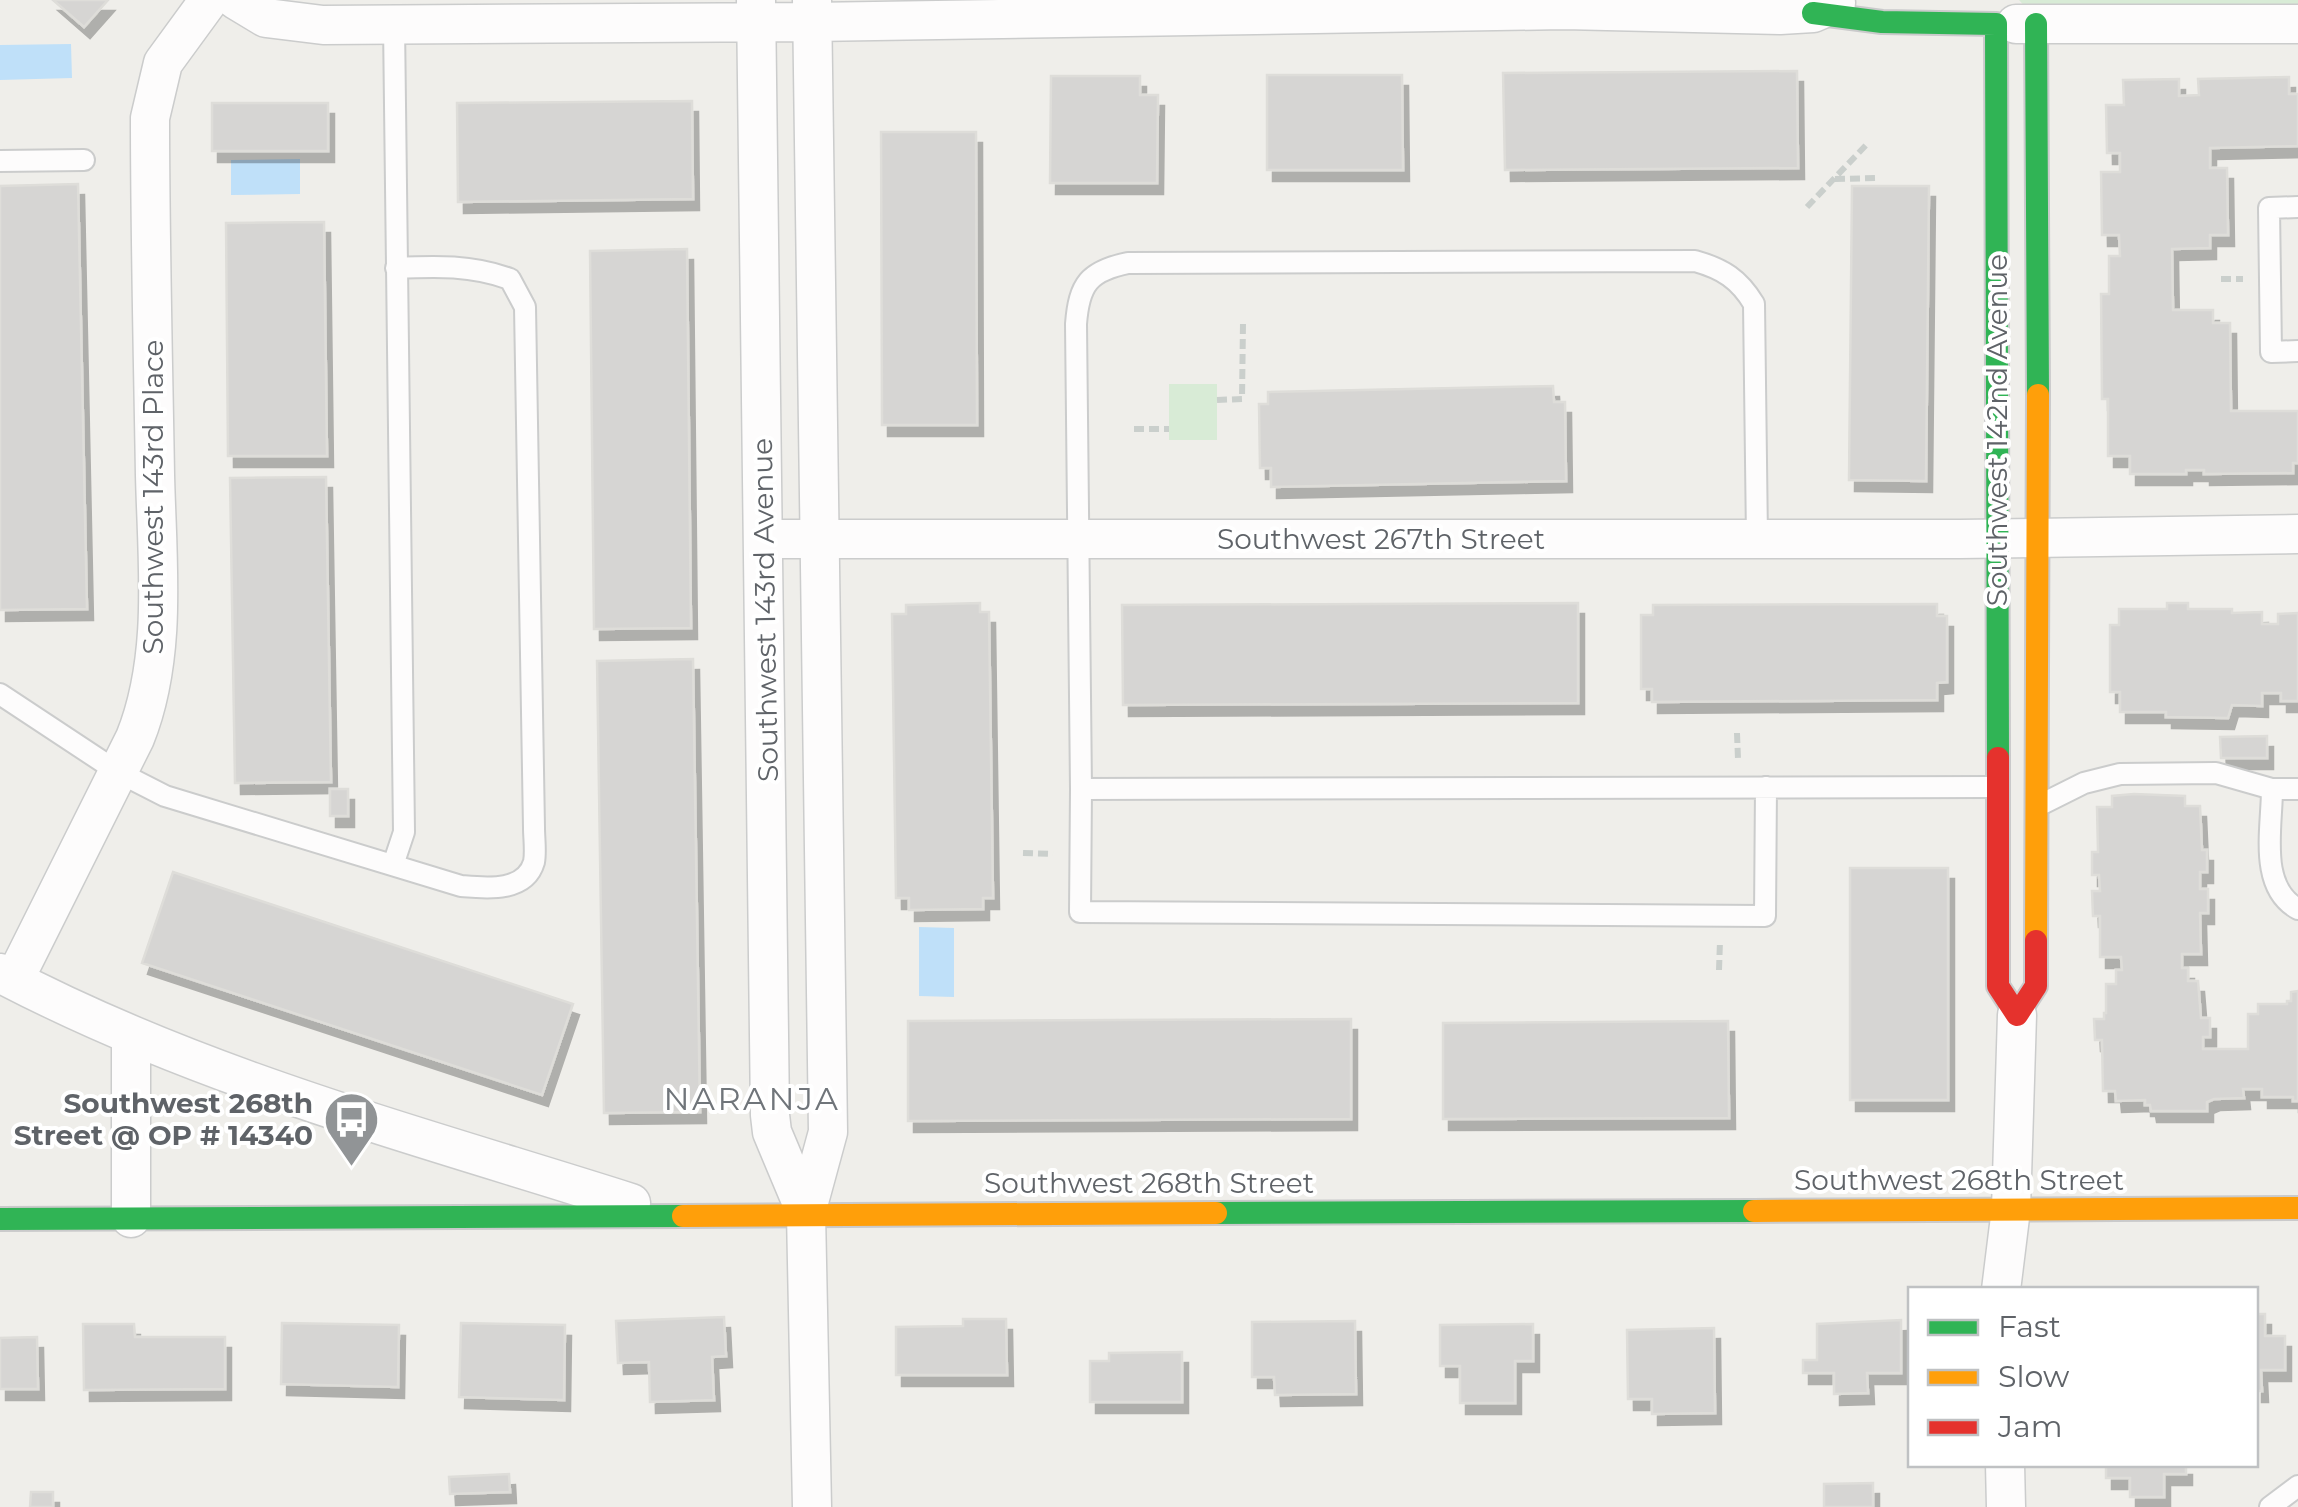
<svg xmlns="http://www.w3.org/2000/svg" width="2298" height="1507" font-family="Montserrat,sans-serif">
  <style>
    .green { fill: #d8ebd6 }
    .water { fill: #bfe0f9 }
    .building { fill: #d6d5d3; stroke: #deddd9; stroke-width: 2.5; filter: url(#shadow) }
    .lines { fill: none; stroke-linecap: round; stroke-linejoin: round }
    .lane-casing { stroke: #cbcccc; stroke-width: 24 }
    .street-casing { stroke: #cbcccc; stroke-width: 41 }
    .fast-casing { stroke: #cacacb; stroke-width: 26 }
    .slow-casing { stroke: #cacacb; stroke-width: 26 }
    .jam-casing { stroke: #cacacb; stroke-width: 26 }
    .path { stroke: #cacfcc; stroke-width: 6; stroke-dasharray: 10 5; stroke-linecap: butt }
    .lane { stroke: #fdfcfc; stroke-width: 20 }
    .street { stroke: #fdfcfc; stroke-width: 38 }
    .fast { stroke: #30b455; stroke-width: 22 }
    .slow { stroke: #ff9f0a; stroke-width: 22 }
    .jam { stroke: #e5322d; stroke-width: 22 }
    .labels { text-anchor: middle; dominant-baseline: central; stroke-width: 8; stroke-linejoin: round; paint-order: stroke }
    .street-label { font-size: 28px; fill: #5f6368; stroke: #fff }
    .poi-label { font-size: 28px; font-weight: bold; fill: #5f6368; stroke: #fff; text-anchor: end }
    .quarter-label { font-size: 32px; letter-spacing: 2.5px; fill: #70757a; stroke: #fff }
  </style>
  <defs>
    <filter id="shadow"><feDropShadow dx="6" dy="11" stdDeviation="0" flood-color="#0004"/></filter>
  </defs>
  <rect width="100%" height="100%" fill="#efeeea"/>
  <path class="green" d="M2019,0H2298V8L2029,11Z
    M1169,384H1217V440H1169Z"/>
  <path class="water" d="M71,44L72,78L0,80V45Z
    M300,159V194L231,195V160Z
    M919,927L954,928V997L919,996Z"/>
  <path class="building" d="M53,0H108L84,27Z
    M1797,71L1798,168L1505,170L1503,73Z
    M1267,75H1402L1403,170H1267Z
    M1051,76H1140V95H1158L1157,183H1050Z
    M2289,77V94H2298V146L2210,148V168H2227L2228,235H2210V248L2172,249L2173,310H2213V323H2230L2231,411H2298V463H2293V473L2204,474V470H2186V474H2130V456H2108V399H2102L2101,294H2109V256H2120L2119,235H2102L2101,172H2120V153H2107L2106,105H2124L2123,80L2179,79V96L2199,95L2198,79Z
    M692,101L693,199L458,202L457,103Z
    M212,103H328V151H212Z
    M881,132H976L977,425H882Z
    M78,184L87,609L0,610V186Z
    M1852,186H1929L1926,481L1849,480Z
    M324,222L327,456H228L226,223Z
    M687,249L691,628L594,629L590,251Z
    M1553,386L1554,402H1565L1566,481L1271,487V468H1260L1259,404H1268V392Z
    M326,477L331,782L235,783L230,478Z
    M980,603V612H989L993,898H983V909L909,910V898H896L892,614H906V605Z
    M1578,603V703L1123,705L1122,605Z
    M2167,603H2188V609H2232V613L2262,612V624H2278V614L2298,613V701H2281V693H2262V706L2232,705L2228,718L2166,717V712H2120V692H2110V625H2119V609H2167Z
    M1937,604V616H1947V682L1937,683V700L1652,702V689H1641V615H1653V605Z
    M693,659L700,1112L604,1113L597,661Z
    M2267,736V758H2221L2220,737Z
    M330,789H348V816H330Z
    M2134,794L2185,796V806H2200L2202,850H2207V872H2200V889H2208V913H2200L2201,954H2182V968H2188V981H2198L2201,1018H2210V1037H2203V1049H2248V1014H2258V1004H2287V1001H2291V992L2298,991V1101H2293V1097H2262V1089H2243L2244,1098L2214,1099L2207,1102V1111H2151L2150,1105H2145V1100L2116,1101L2115,1091H2103L2102,1040H2095L2094,1019H2104V1013H2106V984H2116V970H2122L2121,957H2100V916H2093L2092,891H2100L2099,875H2092V852H2098L2097,807H2112V796Z
    M1850,868H1948V1100H1850Z
    M173,872L573,1004L542,1095L142,963Z
    M1351,1019V1119L908,1121V1021Z
    M1728,1021L1729,1118L1443,1119V1023Z
    M2256,1314H2265V1336H2285V1370H2261L2262,1391H2256Z
    M724,1317L726,1356L712,1357L714,1400L650,1402L649,1362L618,1363L616,1321Z
    M963,1319H1006L1007,1375H896V1327L963,1326Z
    M1901,1320V1373H1867L1868,1393L1834,1394V1373H1803V1360H1817V1324Z
    M1355,1321L1356,1394L1275,1395L1274,1377H1252V1322Z
    M282,1323L399,1325L398,1387L281,1384Z
    M461,1323L565,1325L564,1400L459,1397Z
    M83,1324H134L135,1337H225V1389L84,1390Z
    M1533,1324V1361H1515V1403H1460V1366H1440V1325Z
    M1714,1328L1715,1413L1652,1414V1399H1628L1627,1330Z
    M37,1337L38,1389H0V1338Z
    M1182,1352V1402H1090V1361H1109V1353Z
    M2106,1464H2186V1474H2164V1497H2130V1478H2106Z
    M509,1474L510,1492L450,1494L449,1477Z
    M1873,1483V1507H1824V1484Z
    M31,1492H53V1507H30Z"/>
  <g class="lines">
    <defs>
      <path id="lane" d="M0,161L84,160
        M2298,207L2269,208L2271,352L2298,351
        M1757,539L1754,304C1739,279 1723,269 1695,261L1128,263C1089,271 1079,284 1076,324L1081,789L1997,787
        M0,694L118,772L165,796L461,886C485,888 525,893 534,862C536,852 534,838 534,828L525,307L510,279C472,265 436,266 396,268
        M1081,789L1080,912L1765,916L1766,787
        M2272,789C2272,828 2258,887 2298,909
        M2044,803L2084,783L2120,774L2216,773L2272,789H2298
        M393,865L404,832L394,24
        M2270,1507L2298,1486"/>
      <path id="street" d="M236,0L266,18L323,25L812,22L1564,10L1780,15L1813,13L1836,3
        M756,0L770,1115L772,1132L806,1213
        M812,0L828,1132L806,1213L812,1507
        M2016,24H2298
        M764,539H1960L2298,534
        M0,973C199,1078 417,1135 631,1203
        M14,980L135,738C168,656 157,561 155,475C153,356 150,237 150,118L163,63L209,0
        M131,1218V1037
        M2001,1290L2011,1209L2017,1015
        M2005,1464L2006,1507"/>
      <path id="fast" d="M1813,13L1882,22L1996,24L1998,758
        M2036,24L2038,395
        M1216,1213L1754,1211
        M0,1219L683,1216"/>
      <path id="slow" d="M2036,941L2038,395
        M1754,1211L2298,1208
        M683,1216L1216,1213"/>
      <path id="jam" d="M1998,758V986L2017,1015L2036,986V941"/>
    </defs>
    <use href="#lane" class="lane-casing"/>
    <use href="#street" class="street-casing"/>
    <use href="#fast" class="fast-casing"/>
    <use href="#slow" class="slow-casing"/>
    <use href="#jam" class="jam-casing"/>
    <path class="path" d="M1835,179L1876,178
      M1807,207L1868,143
      M2221,279H2243
      M1217,400L1242,399L1243,323
      M1134,429H1169
      M1737,733L1738,759
      M1023,853L1053,854
      M1719,970L1720,941"/>
    <use href="#lane" class="lane"/>
    <use href="#street" class="street"/>
    <use href="#fast" class="fast"/>
    <use href="#slow" class="slow"/>
    <use href="#jam" class="jam"/>
  </g>
  <defs>
    <symbol id="bus-pin" viewBox="-11 -11 22 30"><path d="M0 17L-7.5 6A9.5 9.5 0 1 1 7.5 6Z" fill="#919496" stroke="#fff"/><path d="M-5-6H5V4H4V6H2V4H-2V6H-4V4H-5ZM-3.5-4V0h7V-4ZM-3.5 1.2v1.5H-2V1.2ZM2 1.2v1.5H3.5V1.2Z" fill="#fff"/></symbol>
  </defs>
  <g fill-rule="evenodd">
    <use href="#bus-pin" x="320" y="1088" width="63" height="86"/>
  </g>
  <g class="labels">
    <g class="street-label">
      <text transform="translate(1997 430) rotate(-90)">Southwest 142nd Avenue</text>
      <text transform="translate(153 497) rotate(-90)">Southwest 143rd Place</text>
      <text x="1381" y="539">Southwest 267th Street</text>
      <text transform="translate(765 610) rotate(-91)">Southwest 143rd Avenue</text>
      <text x="1959" y="1180">Southwest 268th Street</text>
      <text x="1149" y="1183">Southwest 268th Street</text>
    </g>
    <g class="poi-label">
      <text x="313" y="1103">Southwest 268th<tspan x="313" dy="32">Street @ OP # 14340</tspan></text>
    </g>
    <g class="quarter-label">
      <text x="752" y="1098">NARANJA</text>
    </g>
  </g>
  <rect x="1908" y="1287" width="350" height="180" fill="#ffffff" stroke="#bfc1c3" stroke-width="2.5"/>
  <rect x="1928" y="1320" width="50" height="15" fill="#30b455" stroke="#bfc1c3" stroke-width="2.5"/>
  <text x="1998" y="1337" font-size="30" fill="#5f6368">Fast</text>
  <rect x="1928" y="1370" width="50" height="15" fill="#ff9f0a" stroke="#bfc1c3" stroke-width="2.5"/>
  <text x="1998" y="1387" font-size="30" fill="#5f6368">Slow</text>
  <rect x="1928" y="1420" width="50" height="15" fill="#e5322d" stroke="#bfc1c3" stroke-width="2.5"/>
  <text x="1998" y="1437" font-size="30" fill="#5f6368">Jam</text>
</svg>
